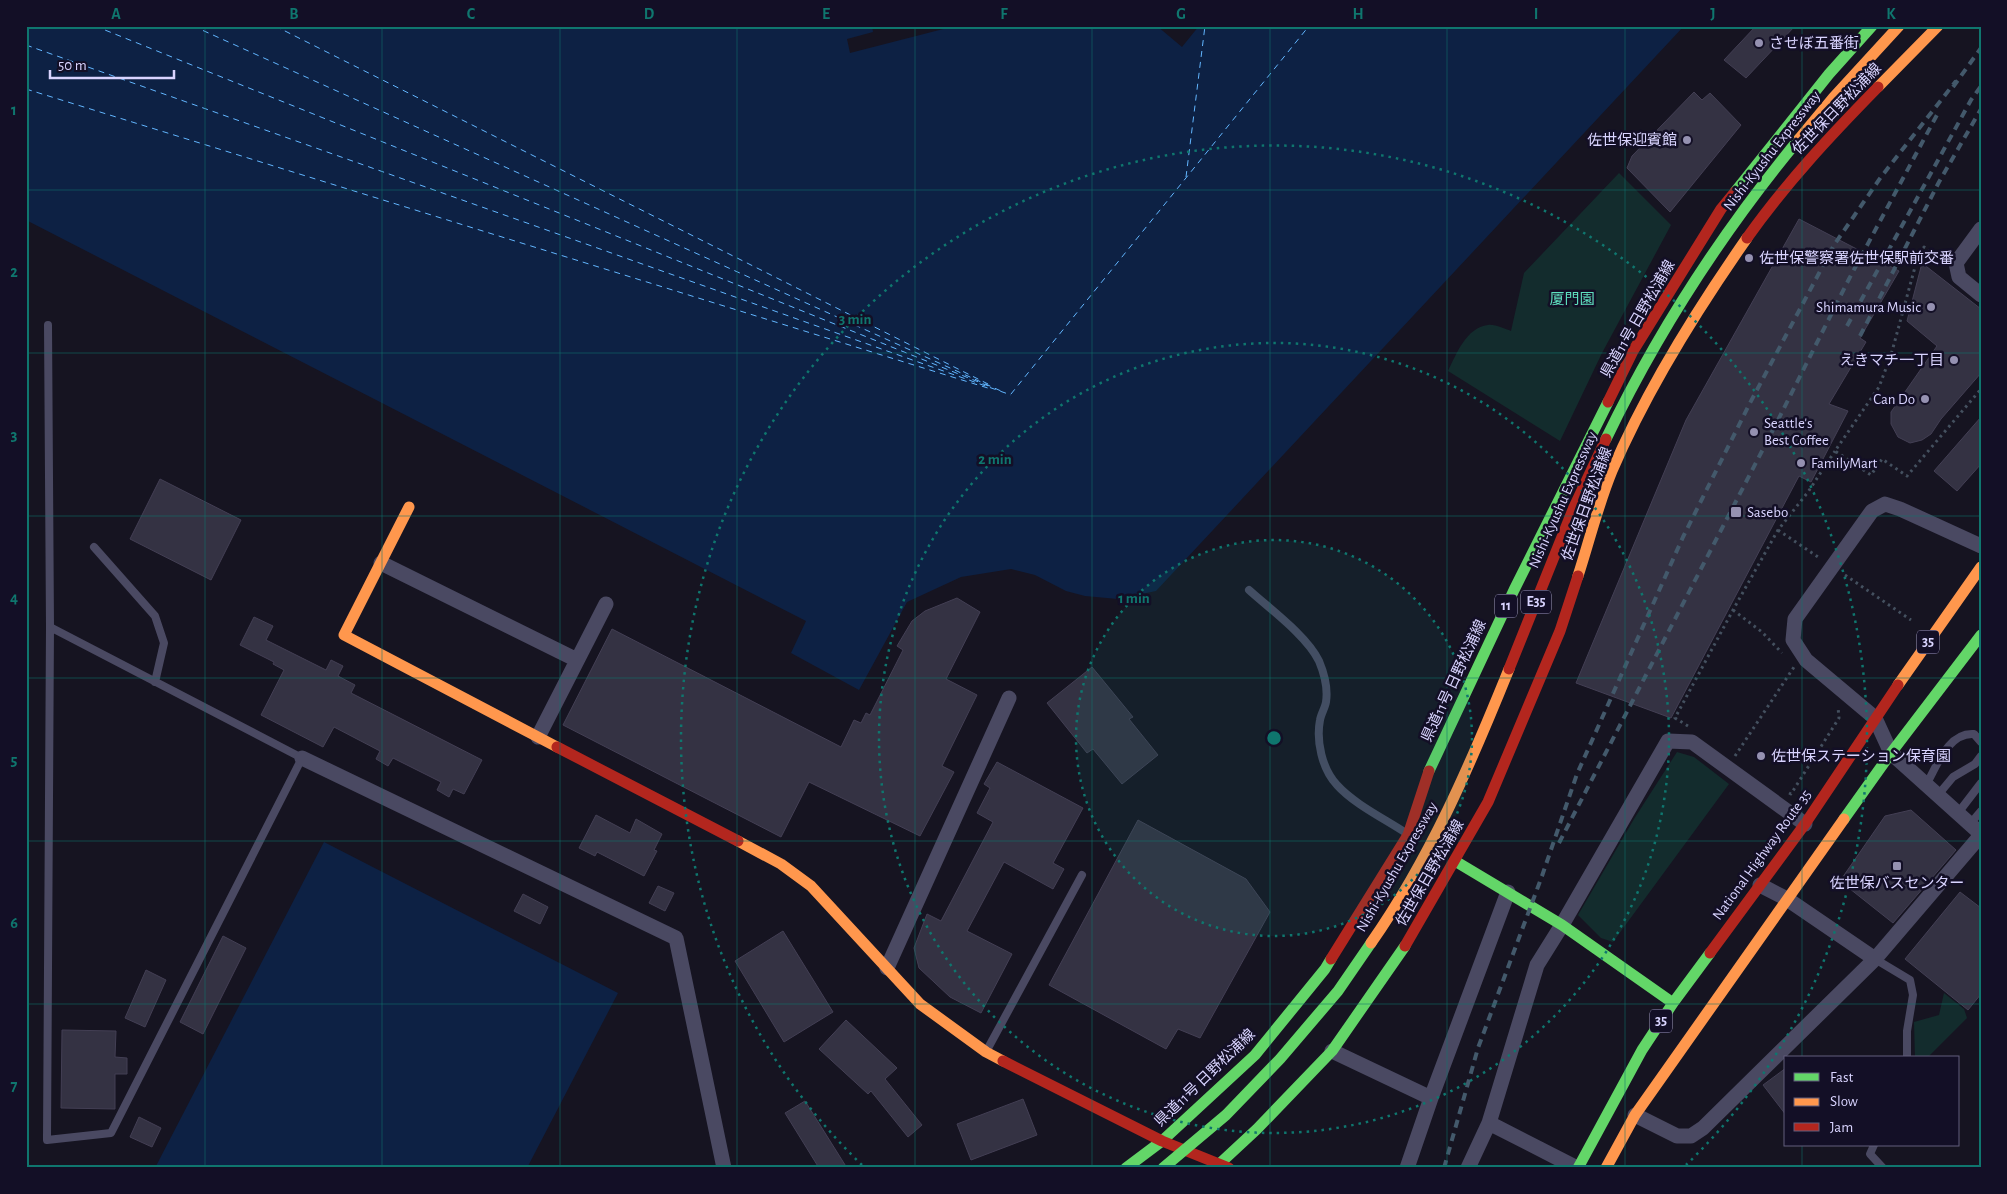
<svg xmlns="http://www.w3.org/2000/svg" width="2007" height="1194" font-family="'Alegreya Sans','Noto Sans JP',sans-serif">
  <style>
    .green { fill: #132c2d }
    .water { fill: #0d2144 }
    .pier { fill: #161421 }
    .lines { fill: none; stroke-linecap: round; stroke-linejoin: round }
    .ferry { stroke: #62b6ff; stroke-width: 1; stroke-dasharray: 6 5; stroke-linecap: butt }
    .building { fill: #343243; stroke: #433f54 }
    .path { stroke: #44505f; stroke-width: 3; stroke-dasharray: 2.5 4; stroke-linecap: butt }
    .lane { stroke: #4a4962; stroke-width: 8 }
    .street { stroke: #4a4962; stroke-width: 15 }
    .fast { stroke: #63d668; stroke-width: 11 }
    .slow { stroke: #ff974d; stroke-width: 11 }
    .jam { stroke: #b3261e; stroke-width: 11 }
    .rail { stroke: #43596b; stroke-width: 4; stroke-dasharray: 8 6; stroke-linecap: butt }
    .fast-bridge { stroke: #63d668; stroke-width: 11 }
    .slow-bridge { stroke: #ff974d; stroke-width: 11 }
    .jam-bridge { stroke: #b3261e; stroke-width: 11 }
    .grid { fill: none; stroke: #0f766e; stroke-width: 1; stroke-opacity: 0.55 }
    .ring { fill: none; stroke: #0f766e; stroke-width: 2.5; stroke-dasharray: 2.5 5 }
    .poi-dot { fill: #9591b1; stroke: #130f26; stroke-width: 2 }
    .labels { text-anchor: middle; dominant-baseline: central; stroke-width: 5; stroke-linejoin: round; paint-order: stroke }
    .shield { fill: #130f26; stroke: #9e99be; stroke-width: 1 }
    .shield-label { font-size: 14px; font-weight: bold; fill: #d9d4ff }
    .poi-label { font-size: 15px; fill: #d9d4ff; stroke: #130f26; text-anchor: start }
    .street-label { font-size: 15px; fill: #d9d4ff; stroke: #130f26 }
    .park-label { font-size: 15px; fill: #5fe0c0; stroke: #130f26 }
    .centre { fill: #0f766e; stroke: #130f26; stroke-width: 2.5 }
    .ring-label { font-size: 15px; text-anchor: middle; font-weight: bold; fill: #0f766e; stroke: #130f26; stroke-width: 5; stroke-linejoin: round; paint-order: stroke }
    .neatline { fill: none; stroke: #0f766e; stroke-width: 2 }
    .grid-label { font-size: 16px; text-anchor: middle; font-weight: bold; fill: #0f766e }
  </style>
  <rect width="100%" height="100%" fill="#161421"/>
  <path class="green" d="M1619,173L1671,225L1602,353L1560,441L1448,371C1457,353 1466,328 1488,325C1495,324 1505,329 1511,331L1524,273Z
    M1677,752L1694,757L1729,784L1613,942L1601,938L1578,915L1634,819Z
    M1944,993L1964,1009L1967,1018L1929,1056L1915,1058L1914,1022L1939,1015Z"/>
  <path class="water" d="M26,26H1684L1156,591L1118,599L1085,596L1066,591L1035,575L1011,569L961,577L907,602L859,690L791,653L806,621L26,220Z
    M324,842L618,993L527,1168H155Z"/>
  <path class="pier" d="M872,26H955L850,53L847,39L873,32Z
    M1157,26H1199L1182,47Z"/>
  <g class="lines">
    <path class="ferry" d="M95,26L991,387
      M193,26L1001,391
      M275,26L992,386
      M26,45L1011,395
      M26,89L991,389
      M1186,177L1205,26
      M1011,394L1309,26"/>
  </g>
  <path class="building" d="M1756,26H1795L1746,78L1724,60Z
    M1694,92L1702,100L1710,93L1741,125L1670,212L1627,168L1632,156Z
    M1799,219L1899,271L1860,338L1866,342L1829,404L1848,411L1811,482L1799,476L1671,718L1576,683L1686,420Z
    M1922,263L1981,309V373L1941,419L1931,434L1922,440L1910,443L1898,437L1891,424V412L1937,346L1907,321Z
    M1981,417V464L1957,491L1934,471Z
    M160,479L241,520L211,580L130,539Z
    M957,598L980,612L946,679L977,695L942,766L954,772L920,836L809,782L781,837L563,725L612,629L841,747L854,720L861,723L866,713L870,715L903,650L897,646L912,621L925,611Z
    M254,617L273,626L266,640L326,670L331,660L343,666L338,676L355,685L351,693L482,760L464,794L453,789L449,797L437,790L441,782L393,758L388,766L376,759L380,751L334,727L323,747L261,715L284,670L273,664L274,662L240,645Z
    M1092,667L1133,717L1129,719L1158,755L1122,784L1093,749L1087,753L1047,703Z
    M997,762L1083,808L1053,863L1064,869L1053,889L1004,862L967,931L1012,954L981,1013L950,997L919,968L914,948L927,914L941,921L993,822L977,813L990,788L984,784Z
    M1911,810L1956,850L1893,923L1840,881L1885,816Z
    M596,815L630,833L636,819L662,834L654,850L657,851L644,876L597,852L595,856L579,848Z
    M1138,820L1246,879L1270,912L1200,1038L1178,1029L1166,1049L1049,985Z
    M658,886L674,893L665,911L649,903Z
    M1960,892L1981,908V994L1968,1010L1905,959Z
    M523,894L548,907L540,924L514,911Z
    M783,931L833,1012L784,1042L735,961Z
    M223,936L246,948L203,1034L180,1022Z
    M146,970L166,980L145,1027L125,1018Z
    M846,1020L897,1068L885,1079L922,1125L908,1137L871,1091L868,1094L819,1049Z
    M62,1030L116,1031L115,1057L127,1058V1074H115V1109L61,1108Z
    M1786,1068V1115L1763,1085Z
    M1023,1099L1037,1135L971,1160L957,1124Z
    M805,1101L847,1168H819L785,1113Z
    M139,1117L161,1128L152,1147L130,1137Z"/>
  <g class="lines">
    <path class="path" d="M1941,259L1924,247L1918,256L1891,355L1879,387L1835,451L1871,475L1882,459L1907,476L1981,389
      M1778,530L1821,559
      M1845,575L1911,620
      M1733,610L1762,632L1782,653
      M1688,726L1675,718L1733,610L1778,530L1808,492L1835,451
      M1735,756L1794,667
      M1789,793L1791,794L1839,718L1838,707"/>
    <path class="lane" d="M48,325L50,627
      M94,547L155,616L164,643L155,682
      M1249,590C1270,609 1307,636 1319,661C1324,673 1328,689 1326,702C1325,708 1321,714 1320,720C1316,741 1322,769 1337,785C1354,804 1385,819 1406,833
      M50,627L302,758L111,1133L47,1140Z
      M1926,785C1937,766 1948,732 1974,734L1981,742
      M1938,795L1953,777L1975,764L1981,756
      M1958,813L1981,783
      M1970,824L1981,811
      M1875,959L1910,980L1913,995L1907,1031V1058
      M987,1050L1082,875
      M1874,1145L1870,1154L1883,1168"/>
    <path class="street" d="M1981,229L1956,263L1959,277L1981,295
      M1981,546L1900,509L1885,504L1872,511L1795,619L1793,640L1806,660L1875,718L1891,753L1981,834
      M381,563L577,660
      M538,737L606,604
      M302,758L676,938L724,1168
      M1760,885L1787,899L1875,959
      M887,968L1009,698
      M1332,1051L1431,1098
      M1635,1115L1677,1136H1691L1703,1128L1875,959L1981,835
      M1407,1168L1431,1098L1508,892
      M1468,1168L1489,1123
      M1577,1168L1489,1123L1537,965L1562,925L1668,741L1692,742L1805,824"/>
    <path class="fast" d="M1735,192L1829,74L1872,26
      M1429,771L1514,590L1608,402
      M1844,819L1891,753L1981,635
      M1455,861L1562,925L1673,1003
      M1126,1168L1162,1141L1255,1055L1325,969L1331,959
      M1215,1168L1257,1129L1332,1051L1405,946
      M1578,1168L1642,1050L1673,1003L1710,953"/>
    <path class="slow" d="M1878,87L1938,26
      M409,507L344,635L557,747
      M1578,576C1589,542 1598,505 1612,471C1647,389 1696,311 1747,238
      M1898,685L1981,567
      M738,841L781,864L811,886L920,1004L986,1052L1003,1061
      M1606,1168L1635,1115L1844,819"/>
    <path class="jam" d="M1747,238C1786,183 1831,135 1878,87
      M1608,402L1633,351L1721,209L1735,192
      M557,747L738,841
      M1405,946L1488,802L1560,631L1578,576
      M1710,953L1805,824L1898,685
      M1331,959L1408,835L1429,771
      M1003,1061L1162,1141L1229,1168"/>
    <path class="rail" d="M1953,87L1981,48
      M1847,326L1971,100L1981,86
      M1860,336L1939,182L1981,109
      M1559,843L1776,424L1849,279L1938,113
      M1444,1168L1478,1048L1542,876L1577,774L1683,537L1750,403L1834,245L1881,177L1956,81"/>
    <path class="fast-bridge" d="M1606,439C1658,331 1723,231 1799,139
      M1163,1168L1226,1115L1280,1059L1338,991L1371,943"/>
    <path class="slow-bridge" d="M1799,139L1833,98L1899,26
      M1371,943C1430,859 1471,763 1509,669"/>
    <path class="jam-bridge" d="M1509,669L1574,507L1606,439"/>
  </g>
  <path class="grid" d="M205,26V1168M382,26V1168M560,26V1168M737,26V1168M915,26V1168M1092,26V1168M1270,26V1168M1447,26V1168M1625,26V1168M1802,26V1058M26,190H1981M26,353H1981M26,516H1981M26,678H1981M26,841H1981M26,1004H1981M1802,1145V1168"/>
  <circle cx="1274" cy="738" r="198" fill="#0f766e" fill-opacity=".12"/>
  <g class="ring">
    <circle cx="1274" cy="738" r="198"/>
    <circle cx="1274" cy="738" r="395"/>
    <path d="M862 1165A593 593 0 1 1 1686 1165"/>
  </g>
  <g class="poi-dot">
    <circle cx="1759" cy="43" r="5"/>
    <circle cx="1687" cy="140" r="5"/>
    <circle cx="1749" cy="258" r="5"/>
    <circle cx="1931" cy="307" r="5"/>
    <circle cx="1954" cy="360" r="5"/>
    <circle cx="1925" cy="399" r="5"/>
    <circle cx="1754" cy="432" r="5"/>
    <circle cx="1801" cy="463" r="5"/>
    <rect x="1730" y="506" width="12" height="12" rx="2.5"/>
    <circle cx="1761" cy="756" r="5"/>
    <rect x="1892" y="861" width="10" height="10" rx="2.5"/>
  </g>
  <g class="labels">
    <g class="shield">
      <rect x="1521" y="590.5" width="30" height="23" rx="4"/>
      <rect x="1495" y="594.5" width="22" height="23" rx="4"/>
      <rect x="1917" y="630.5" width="22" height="23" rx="4"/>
      <rect x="1650" y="1009.5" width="22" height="23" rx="4"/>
    </g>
    <g class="shield-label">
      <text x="1536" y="602">E35</text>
      <text x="1506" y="606">11</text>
      <text x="1928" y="642">35</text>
      <text x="1661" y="1021">35</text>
    </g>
    <g class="poi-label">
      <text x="1769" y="43">させぼ五番街</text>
      <text x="1677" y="140" text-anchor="end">佐世保迎賓館</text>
      <text x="1759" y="258">佐世保警察署佐世保駅前交番</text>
      <text x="1921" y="307" text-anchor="end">Shimamura Music</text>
      <text x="1944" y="360" text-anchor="end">えきマチ一丁目</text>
      <text x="1915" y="399" text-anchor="end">Can Do</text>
      <text x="1764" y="423">Seattle's<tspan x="1764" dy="17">Best Coffee</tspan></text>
      <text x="1811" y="463">FamilyMart</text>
      <text x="1747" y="512">Sasebo</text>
      <text x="1771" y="756">佐世保ステーション保育園</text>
      <text x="1897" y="883" text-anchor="middle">佐世保バスセンター</text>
    </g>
    <g class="street-label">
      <text transform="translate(1837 109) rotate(-46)">佐世保日野松浦線</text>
      <text transform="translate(1772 151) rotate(-52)">Nishi-Kyushu Expressway</text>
      <text transform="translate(1638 319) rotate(-60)">県道11号 日野松浦線</text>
      <text transform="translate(1563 500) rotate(-66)">Nishi-Kyushu Expressway</text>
      <text transform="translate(1587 504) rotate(-70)">佐世保日野松浦線</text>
      <text transform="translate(1454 681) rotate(-65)">県道11号 日野松浦線</text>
      <text transform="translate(1762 855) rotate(-54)">National Highway Route 35</text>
      <text transform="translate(1397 867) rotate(-60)">Nishi-Kyushu Expressway</text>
      <text transform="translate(1430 873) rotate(-60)">佐世保日野松浦線</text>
      <text transform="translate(1205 1078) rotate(-44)">県道11号 日野松浦線</text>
    </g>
    <g class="park-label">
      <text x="1572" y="299">厦門園</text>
    </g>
  </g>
  <circle cx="1274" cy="738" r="8" class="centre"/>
  <g class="ring-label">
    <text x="855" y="324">3 min</text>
    <text x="995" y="464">2 min</text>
    <text x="1134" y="603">1 min</text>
  </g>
  <rect width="2007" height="1194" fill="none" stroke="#130f26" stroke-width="55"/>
  <rect x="1784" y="1056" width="175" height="90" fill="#130f26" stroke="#625e7d"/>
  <rect x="1794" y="1073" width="25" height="8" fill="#63d668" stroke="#625e7d"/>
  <text x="1830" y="1082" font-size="15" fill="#d9d4ff">Fast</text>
  <rect x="1794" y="1098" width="25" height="8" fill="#ff974d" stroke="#625e7d"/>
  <text x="1830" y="1106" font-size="15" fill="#d9d4ff">Slow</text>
  <rect x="1794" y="1123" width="25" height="8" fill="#b3261e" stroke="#625e7d"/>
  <text x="1830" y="1132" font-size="15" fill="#d9d4ff">Jam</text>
  <path d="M50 70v8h124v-8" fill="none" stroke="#d9d4ff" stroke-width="2.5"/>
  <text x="58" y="70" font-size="15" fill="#d9d4ff" stroke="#130f26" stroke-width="4" paint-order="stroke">50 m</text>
  <rect x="28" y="28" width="1952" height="1138" class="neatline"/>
  <g class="grid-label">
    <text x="116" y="19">A</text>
    <text x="294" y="19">B</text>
    <text x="471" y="19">C</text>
    <text x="649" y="19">D</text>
    <text x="826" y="19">E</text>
    <text x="1004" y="19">F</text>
    <text x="1181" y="19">G</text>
    <text x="1358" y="19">H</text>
    <text x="1536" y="19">I</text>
    <text x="1713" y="19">J</text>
    <text x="1891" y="19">K</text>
    <text x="14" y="115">1</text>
    <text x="14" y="277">2</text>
    <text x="14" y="440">3</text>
    <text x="14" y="603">4</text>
    <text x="14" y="765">5</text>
    <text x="14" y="928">6</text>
    <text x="14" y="1091">7</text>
  </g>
</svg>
